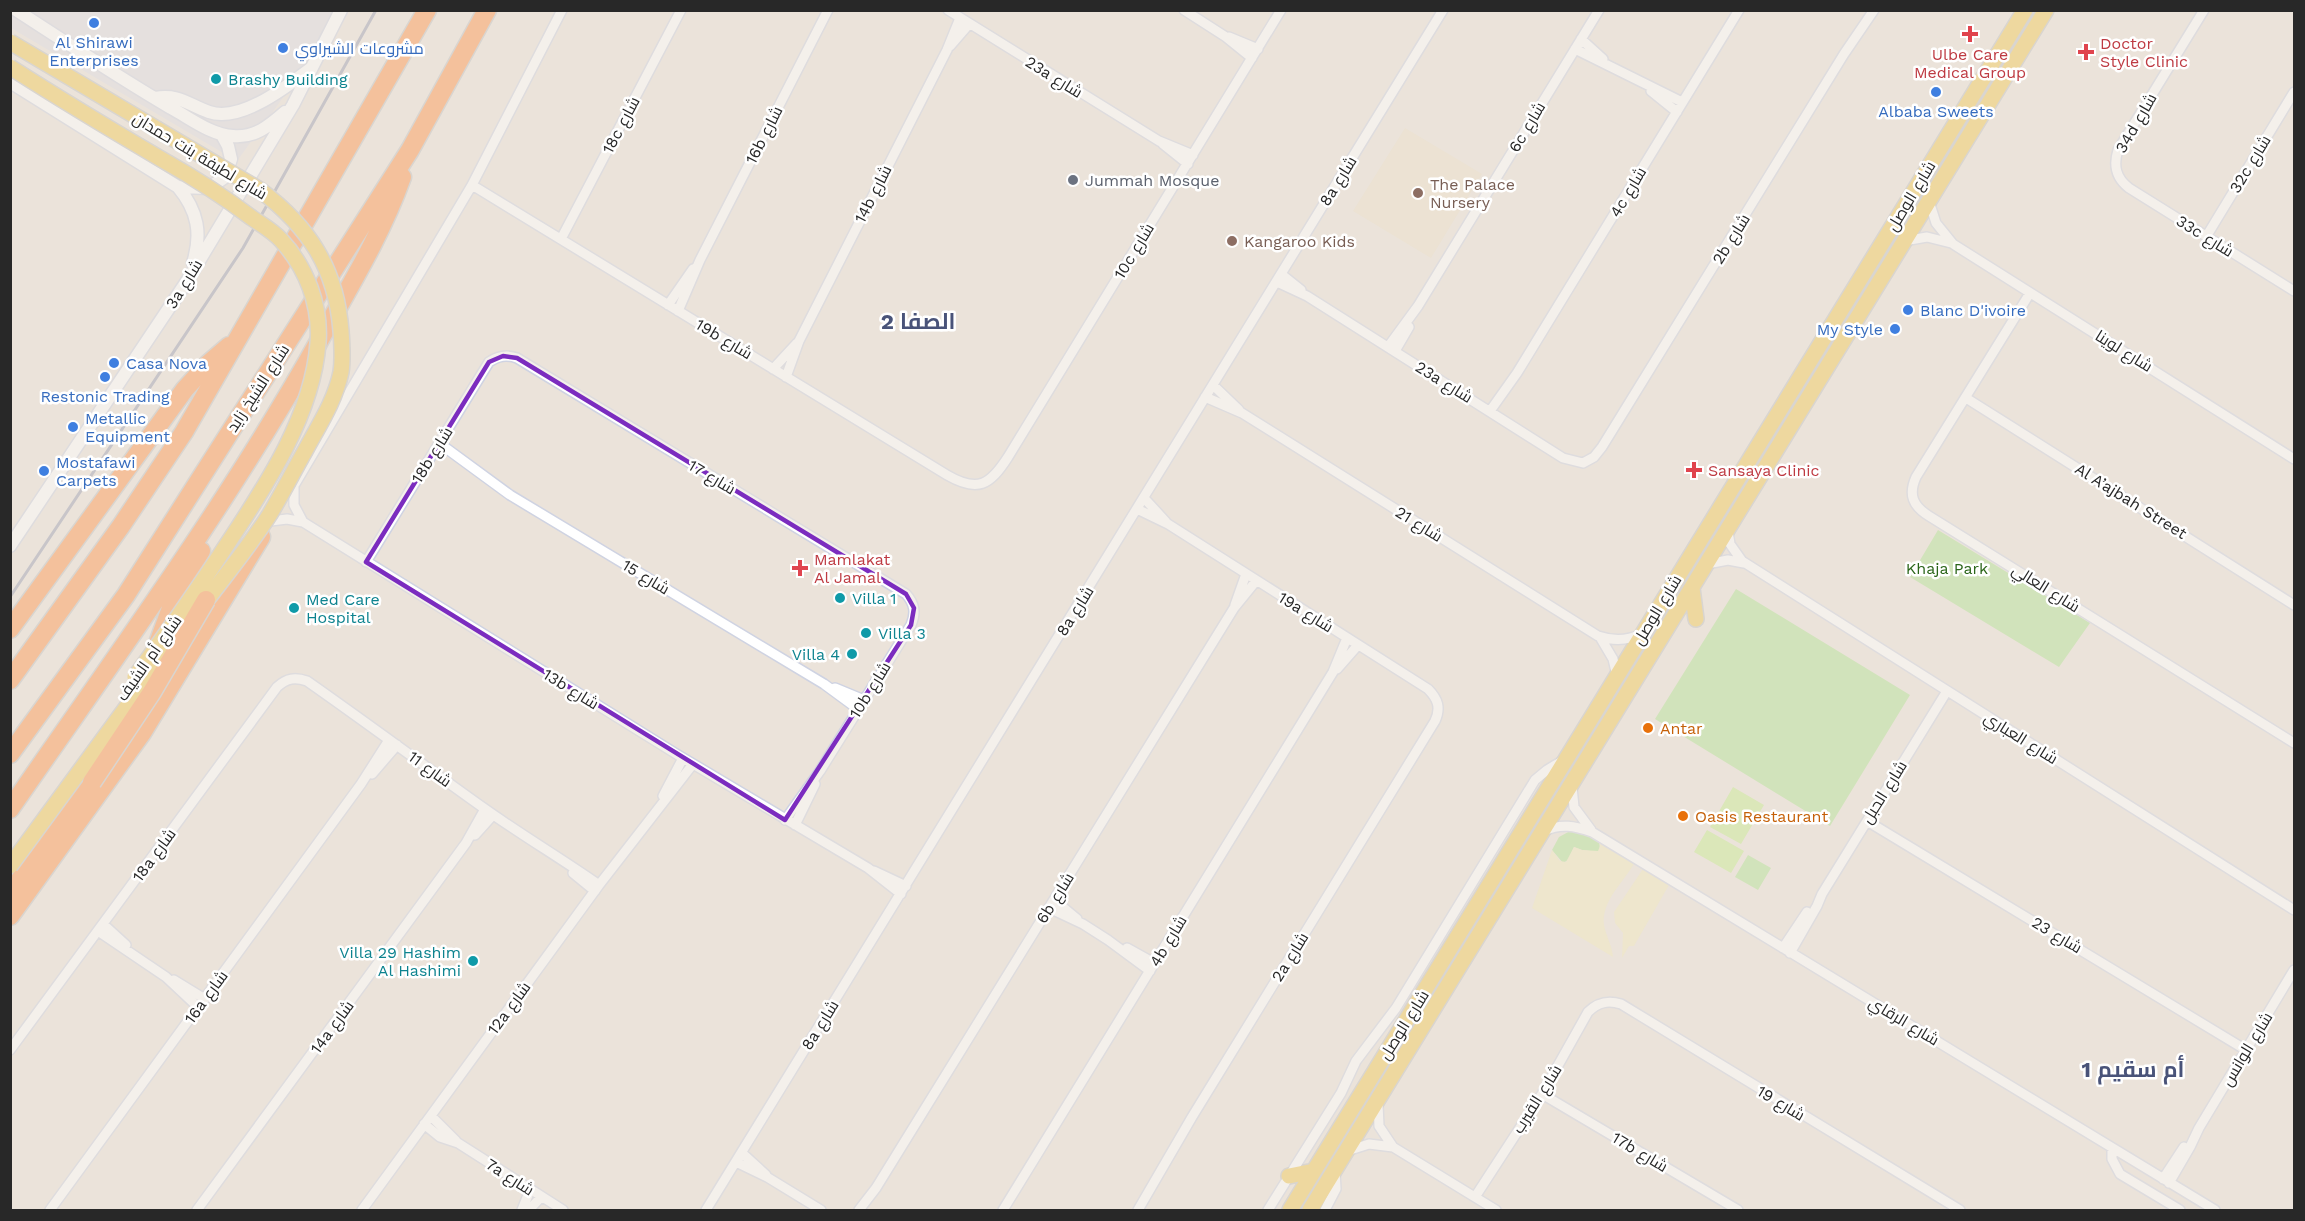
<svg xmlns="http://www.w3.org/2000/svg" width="2305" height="1221" font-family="'Work Sans',Cairo,sans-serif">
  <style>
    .industrial { fill: #dddbe3 }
    .education { fill: #ede0c9 }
    .green { fill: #b2e395 }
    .sand { fill: #f1e8bc }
    .pitch { fill: #c7ea91 }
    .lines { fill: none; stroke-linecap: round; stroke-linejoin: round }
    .minor-casing { stroke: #cfd3e2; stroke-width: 12 }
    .tertiary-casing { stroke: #cfd3e2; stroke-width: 15 }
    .primary-casing { stroke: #c3c3c3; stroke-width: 18 }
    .motorway-casing { stroke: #c3c3c3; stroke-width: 21 }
    .minor { stroke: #fff; stroke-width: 9 }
    .tertiary { stroke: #fff; stroke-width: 12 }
    .primary { stroke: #f1ca58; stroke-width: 15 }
    .motorway { stroke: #ff9851; stroke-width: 18 }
    .rail { stroke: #9da1b3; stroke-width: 3 }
    .primary-bridge-casing { stroke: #c3c3c3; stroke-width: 18; stroke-linecap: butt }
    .motorway-bridge-casing { stroke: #c3c3c3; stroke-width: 21; stroke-linecap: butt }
    .primary-bridge { stroke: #f1ca58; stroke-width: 15 }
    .motorway-bridge { stroke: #ff9851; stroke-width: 18 }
    .marked { fill: none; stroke: #7b2cbf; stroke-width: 4.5; stroke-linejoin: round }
    .shop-dot { fill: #3f7fe0; stroke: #fff; stroke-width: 2 }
    .health-dot { fill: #e0444e; stroke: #fff; stroke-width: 2 }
    .culture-dot { fill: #0f9aa8; stroke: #fff; stroke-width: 2 }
    .worship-dot { fill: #6b7280; stroke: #fff; stroke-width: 2 }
    .education-dot { fill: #8d6e63; stroke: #fff; stroke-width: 2 }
    .food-dot { fill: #e8710a; stroke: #fff; stroke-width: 2 }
    .labels { text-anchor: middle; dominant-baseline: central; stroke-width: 5; stroke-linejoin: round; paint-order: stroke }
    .shop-label { font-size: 16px; fill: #366cbe; stroke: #fff; text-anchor: start }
    .health-label { font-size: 16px; fill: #be3a42; stroke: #fff; text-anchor: start }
    .street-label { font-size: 16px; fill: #282828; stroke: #fff }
    .culture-label { font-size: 16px; fill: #0d838f; stroke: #fff; text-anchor: start }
    .worship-label { font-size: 16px; fill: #5b616d; stroke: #fff; text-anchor: start }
    .education-label { font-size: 16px; fill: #785e54; stroke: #fff; text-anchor: start }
    .park-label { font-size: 16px; fill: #2a6519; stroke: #fff }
    .food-label { font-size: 16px; fill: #c56008; stroke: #fff; text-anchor: start }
    .district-label { font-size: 22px; font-weight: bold; fill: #495379; stroke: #fff }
  </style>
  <rect width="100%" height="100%" fill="#ebe3da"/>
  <path class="industrial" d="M11,11H346L237,161L11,28Z"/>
  <path class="education" d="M1405,128L1482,174L1431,258L1353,211Z"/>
  <path class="green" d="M1938,530L2090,623L2059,667L1910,577Z
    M1736,589L1910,695L1830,826L1655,719Z
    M1572,830H1579L1599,839L1600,850L1598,852L1582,850L1574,847L1568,860L1563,863L1552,850L1559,837Z
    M1748,855L1771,868L1758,890L1735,877Z"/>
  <path class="sand" d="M1599,839L1635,862C1624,882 1601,901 1604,925C1606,936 1612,945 1613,957L1532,908L1552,850L1560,861L1566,862L1574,847L1582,850L1598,851L1600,846Z
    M1643,869L1669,885L1634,946H1629L1622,958L1623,933L1615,923L1614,912Z"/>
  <path class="pitch" d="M1733,787L1764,805L1741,844L1710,827Z
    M1707,830L1744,851L1731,873L1694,852Z"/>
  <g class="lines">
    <defs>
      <path id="minor" d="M948,10L1159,141L1193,155
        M1184,10L1226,37L1252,58
        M2204,10L2118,150C2113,166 2116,178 2129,188L2294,291
        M1229,37L1258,49
        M1581,39L1603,59
        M950,46L969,24
        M1575,49L1682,102
        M1651,91L1677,112
        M1163,144L1188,164
        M472,185L947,475C978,493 990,485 1008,457L1281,10
        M1929,201L1936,223L1953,244L2294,459
        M2206,237L2294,92
        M561,239L681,10
        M1904,241L1927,237L1951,243
        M1281,274L1301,290
        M1277,282L1307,296L1563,458L1583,463L1594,457L1602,447L1844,54L1874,10
        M2030,293L1916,477C1908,495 1913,506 1929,516L2294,743
        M668,305L693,269
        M678,311L700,260L828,10
        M1388,347L1418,306L1599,10
        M1395,351L1409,327
        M773,369L797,343
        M786,377L799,341L947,50L960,18
        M1213,385L1239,410
        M1205,397L1242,413L1598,636C1613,641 1627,641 1641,634
        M1966,398L2294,605
        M1490,411L1517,373L1739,10
        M439,443L510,495L824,684L858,709
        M295,484L472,185L562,10
        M294,485V505L303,522
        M1144,498L1166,522
        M1137,509L1168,524L1428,689C1438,699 1441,708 1435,721L1192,1117L1138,1210
        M271,521L287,519L303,522L678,755L868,868L901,894
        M1728,531L1730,544L1742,561L2294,910
        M366,562L489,362C498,356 506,354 517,358L906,594C915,604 916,613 911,625L820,771L785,820
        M1707,564L1728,560L1744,563
        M1235,605L1246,574
        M1600,637L1613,659L1617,676
        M1337,669L1358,645
        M835,688L864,700
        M372,774L397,745
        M1572,787L1574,807L1591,830
        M663,796L683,758
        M1867,821L2246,1050
        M795,825L815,784
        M1544,831C1561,823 1575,826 1592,832L2215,1210
        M475,835L493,815
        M874,871L906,886
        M573,873L595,891
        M1054,900L1077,919
        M1049,908L1083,924L1108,940L1150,971
        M103,924L126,945
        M98,931L166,977L198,1007
        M1127,948L1154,963
        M1783,948L1807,912
        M1790,953L1817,906L1822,894L1947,691
        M174,980L205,999
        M10,1050L277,687C287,678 295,677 307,681C367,723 426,767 485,809C523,836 562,859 599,885
        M1542,1094L1738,1210
        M1378,1104L1379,1126L1393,1147L1496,1210
        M431,1116L456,1141
        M424,1124L440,1137L458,1143L563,1210
        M2112,1148V1159L2120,1174L2180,1210
        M1347,1151L1369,1144L1393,1147
        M742,1153L766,1175
        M736,1162L767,1177L821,1210
        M2163,1179L2184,1147
        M2169,1183L2190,1147L2199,1128L2294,970
        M1475,1197L1542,1094L1588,1012C1598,1002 1608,1000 1621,1004L1960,1210
        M50,1210L361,784L389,740
        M197,1210L466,843L485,809
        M362,1210L599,885L693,764
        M522,1210L530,1190
        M529,1210L541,1197
        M706,1210L1443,10
        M859,1210L876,1188L1234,608L1256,581
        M1003,1210L1333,672L1347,638
        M1268,1210L1341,1093L1356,1061L1396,1008L1535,780L1547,770L1562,761
        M1325,1210L1336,1189L1335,1171"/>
      <path id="tertiary" d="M16,10C67,43 118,77 171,108C190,118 211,135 233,136C255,138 269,126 285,112
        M10,82L178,187C198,211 202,234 193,263
        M155,98C179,94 187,104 209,112C240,123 286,87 310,69
        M178,187L209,188L225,177L231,159L228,146L222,135
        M10,546L187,281L293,105L341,10"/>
      <path id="primary" d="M1692,588L1696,619
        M1289,1176L1314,1171
        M1290,1210L2025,10
        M1310,1210L2046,10"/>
      <path id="motorway" d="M10,629L185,389L208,364L229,346
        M157,646L175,597L201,551
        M10,680L121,526L184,432L427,10
        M10,754L126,595L410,150L487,10
        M10,809C116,656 227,505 318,343C348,289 381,236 402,177
        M10,893L92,782
        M10,916L142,733L261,537"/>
    </defs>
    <use href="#minor" class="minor-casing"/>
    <use href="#tertiary" class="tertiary-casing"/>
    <use href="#primary" class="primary-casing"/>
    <use href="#motorway" class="motorway-casing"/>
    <use href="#minor" class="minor"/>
    <use href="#tertiary" class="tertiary"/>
    <use href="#primary" class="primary"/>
    <use href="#motorway" class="motorway"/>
    <path class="rail" d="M10,597L243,248L376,10"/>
    <defs>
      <path id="primary-bridge" d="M10,42L260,190C309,227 336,268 341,331C342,344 343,359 341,372C335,401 319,425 305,451C293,472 282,494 270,514C249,547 223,578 199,610
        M10,67C60,99 110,129 161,159C193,177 223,196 252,218C262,225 273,231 281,240C306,267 321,305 318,343C313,414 266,486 228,543C198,589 167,633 135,677
        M10,866L170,648"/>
      <path id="motorway-bridge" d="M92,782L152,692L206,600"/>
    </defs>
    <use href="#primary-bridge" class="primary-bridge-casing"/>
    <use href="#motorway-bridge" class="motorway-bridge-casing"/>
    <use href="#primary-bridge" class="primary-bridge"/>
    <use href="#motorway-bridge" class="motorway-bridge"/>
  </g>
  <path d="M0 0H2305V1221H0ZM503,356L517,358L906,594L914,608L911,625L785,820L366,562L489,362Z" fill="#ebe3da" fill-opacity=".55" fill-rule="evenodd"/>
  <path class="marked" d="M503,356L517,358L906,594L914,608L911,625L785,820L366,562L489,362Z"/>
  <g class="shop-dot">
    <circle cx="94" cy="23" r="6"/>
    <circle cx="283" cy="48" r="6"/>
    <circle cx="1936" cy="92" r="6"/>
    <circle cx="1908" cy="310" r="6"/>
    <circle cx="1895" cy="329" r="6"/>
    <circle cx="114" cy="363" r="6"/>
    <circle cx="105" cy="377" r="6"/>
    <circle cx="73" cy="427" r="6"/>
    <circle cx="44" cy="471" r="6"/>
  </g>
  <g class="health-dot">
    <path d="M1967 25h6v6h6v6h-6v6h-6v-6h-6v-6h6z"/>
    <path d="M2083 43h6v6h6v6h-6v6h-6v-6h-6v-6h6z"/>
    <path d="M1691 461h6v6h6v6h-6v6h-6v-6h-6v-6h6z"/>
    <path d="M797 559h6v6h6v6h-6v6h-6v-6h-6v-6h6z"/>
  </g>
  <g class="culture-dot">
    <circle cx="216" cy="79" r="6"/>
    <circle cx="840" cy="598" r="6"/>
    <circle cx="294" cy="608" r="6"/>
    <circle cx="866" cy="633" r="6"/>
    <circle cx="852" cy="654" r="6"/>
    <circle cx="473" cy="961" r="6"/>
  </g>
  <circle class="worship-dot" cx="1073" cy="180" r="6"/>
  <g class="education-dot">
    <circle cx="1418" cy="193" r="6"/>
    <circle cx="1232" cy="241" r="6"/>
  </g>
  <g class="food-dot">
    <circle cx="1648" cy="728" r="6"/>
    <circle cx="1683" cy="816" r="6"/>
  </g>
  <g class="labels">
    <g class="shop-label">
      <text x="94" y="42" text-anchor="middle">Al Shirawi<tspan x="94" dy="18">Enterprises</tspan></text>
      <text x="295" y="48">مشروعات الشيراوي</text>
      <text x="1936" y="111" text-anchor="middle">Albaba Sweets</text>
      <text x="1920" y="310">Blanc D'ivoire</text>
      <text x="1883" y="329" text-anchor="end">My Style</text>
      <text x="126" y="363">Casa Nova</text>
      <text x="105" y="396" text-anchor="middle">Restonic Trading</text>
      <text x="85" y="418">Metallic<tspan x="85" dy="18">Equipment</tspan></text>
      <text x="56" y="462">Mostafawi<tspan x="56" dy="18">Carpets</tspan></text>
    </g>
    <g class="health-label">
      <text x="2100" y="43">Doctor<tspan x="2100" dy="18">Style Clinic</tspan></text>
      <text x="1970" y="54" text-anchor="middle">Ulbe Care<tspan x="1970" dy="18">Medical Group</tspan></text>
      <text x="1708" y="470">Sansaya Clinic</text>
      <text x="814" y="559">Mamlakat<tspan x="814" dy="18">Al Jamal</tspan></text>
    </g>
    <g class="street-label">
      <text transform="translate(1054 77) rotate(32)">23a شارع</text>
      <text transform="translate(2136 123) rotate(-60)">34d شارع</text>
      <text transform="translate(621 125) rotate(-62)">18c شارع</text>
      <text transform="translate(1527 127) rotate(-59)">6c شارع</text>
      <text transform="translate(764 135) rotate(-63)">16b شارع</text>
      <text transform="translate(200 156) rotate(31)">شارع لطيفة بنت حمدان</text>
      <text transform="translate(2250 164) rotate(-59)">32c شارع</text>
      <text transform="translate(1338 181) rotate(-58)">8a شارع</text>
      <text transform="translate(1628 192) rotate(-59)">4c شارع</text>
      <text transform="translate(873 194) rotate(-63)">14b شارع</text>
      <text transform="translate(1911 196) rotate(-59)">شارع الوصل</text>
      <text transform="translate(2205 236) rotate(32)">33c شارع</text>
      <text transform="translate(1731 239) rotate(-58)">2b شارع</text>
      <text transform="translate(1134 251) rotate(-59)">10c شارع</text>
      <text transform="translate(184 284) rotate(-58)">3a شارع</text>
      <text transform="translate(724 339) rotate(31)">19b شارع</text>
      <text transform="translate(2124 351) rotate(32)">شارع لوينا</text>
      <text transform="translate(1444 382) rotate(32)">23a شارع</text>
      <text transform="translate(258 388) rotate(-57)">شارع الشيخ زايد</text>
      <text transform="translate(432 455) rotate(-58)">18b شارع</text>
      <text transform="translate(712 477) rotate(31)">شارع 17</text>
      <text transform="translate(2131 501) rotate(32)">Al A’ajbah Street</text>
      <text transform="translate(1419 524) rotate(32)">شارع 21</text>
      <text transform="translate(646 577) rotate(31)">شارع 15</text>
      <text transform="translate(2046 588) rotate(32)">شارع العالي</text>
      <text transform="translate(1657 610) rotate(-59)">شارع الوصل</text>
      <text transform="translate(1075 611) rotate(-58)">8a شارع</text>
      <text transform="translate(1306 612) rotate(32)">19a شارع</text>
      <text transform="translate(149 658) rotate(-55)">شارع أم الشيف</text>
      <text transform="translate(571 689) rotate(32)">13b شارع</text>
      <text transform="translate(870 690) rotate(-58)">10b شارع</text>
      <text transform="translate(2021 738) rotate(32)">شارع العباري</text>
      <text transform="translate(430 769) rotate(36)">شارع 11</text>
      <text transform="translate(1884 792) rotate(-58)">شارع الحبل</text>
      <text transform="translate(154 855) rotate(-54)">18a شارع</text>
      <text transform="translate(1055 898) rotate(-58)">6b شارع</text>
      <text transform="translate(2057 935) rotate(31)">شارع 23</text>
      <text transform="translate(1168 941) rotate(-59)">4b شارع</text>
      <text transform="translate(1290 957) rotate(-58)">2a شارع</text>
      <text transform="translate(206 997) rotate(-54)">16a شارع</text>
      <text transform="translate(509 1008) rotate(-54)">12a شارع</text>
      <text transform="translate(1904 1021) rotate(31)">شارع الرقاي</text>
      <text transform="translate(820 1025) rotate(-58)">8a شارع</text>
      <text transform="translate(1404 1025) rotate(-58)">شارع الوصل</text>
      <text transform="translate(332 1027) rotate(-54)">14a شارع</text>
      <text transform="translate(2247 1049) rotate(-59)">شارع الوانس</text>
      <text transform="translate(1537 1099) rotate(-58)">شارع القيرب</text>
      <text transform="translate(1781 1103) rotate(31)">شارع 19</text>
      <text transform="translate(1640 1152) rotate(31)">17b شارع</text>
      <text transform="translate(510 1177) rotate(33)">7a شارع</text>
    </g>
    <g class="culture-label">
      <text x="228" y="79">Brashy Building</text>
      <text x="852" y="598">Villa 1</text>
      <text x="306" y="599">Med Care<tspan x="306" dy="18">Hospital</tspan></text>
      <text x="878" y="633">Villa 3</text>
      <text x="840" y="654" text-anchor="end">Villa 4</text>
      <text x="461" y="952" text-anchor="end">Villa 29 Hashim<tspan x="461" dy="18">Al Hashimi</tspan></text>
    </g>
    <g class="worship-label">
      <text x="1085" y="180">Jummah Mosque</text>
    </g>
    <g class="education-label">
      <text x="1430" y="184">The Palace<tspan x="1430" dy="18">Nursery</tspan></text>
      <text x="1244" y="241">Kangaroo Kids</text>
    </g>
    <g class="park-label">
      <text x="1947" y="568">Khaja Park</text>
    </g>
    <g class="food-label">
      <text x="1660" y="728">Antar</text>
      <text x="1695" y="816">Oasis Restaurant</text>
    </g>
    <g class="district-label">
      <text x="918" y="321">الصفا 2</text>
      <text x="2133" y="1069">أم سقيم 1</text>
    </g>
  </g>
  <rect width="2305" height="1221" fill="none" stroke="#282828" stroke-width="24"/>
</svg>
